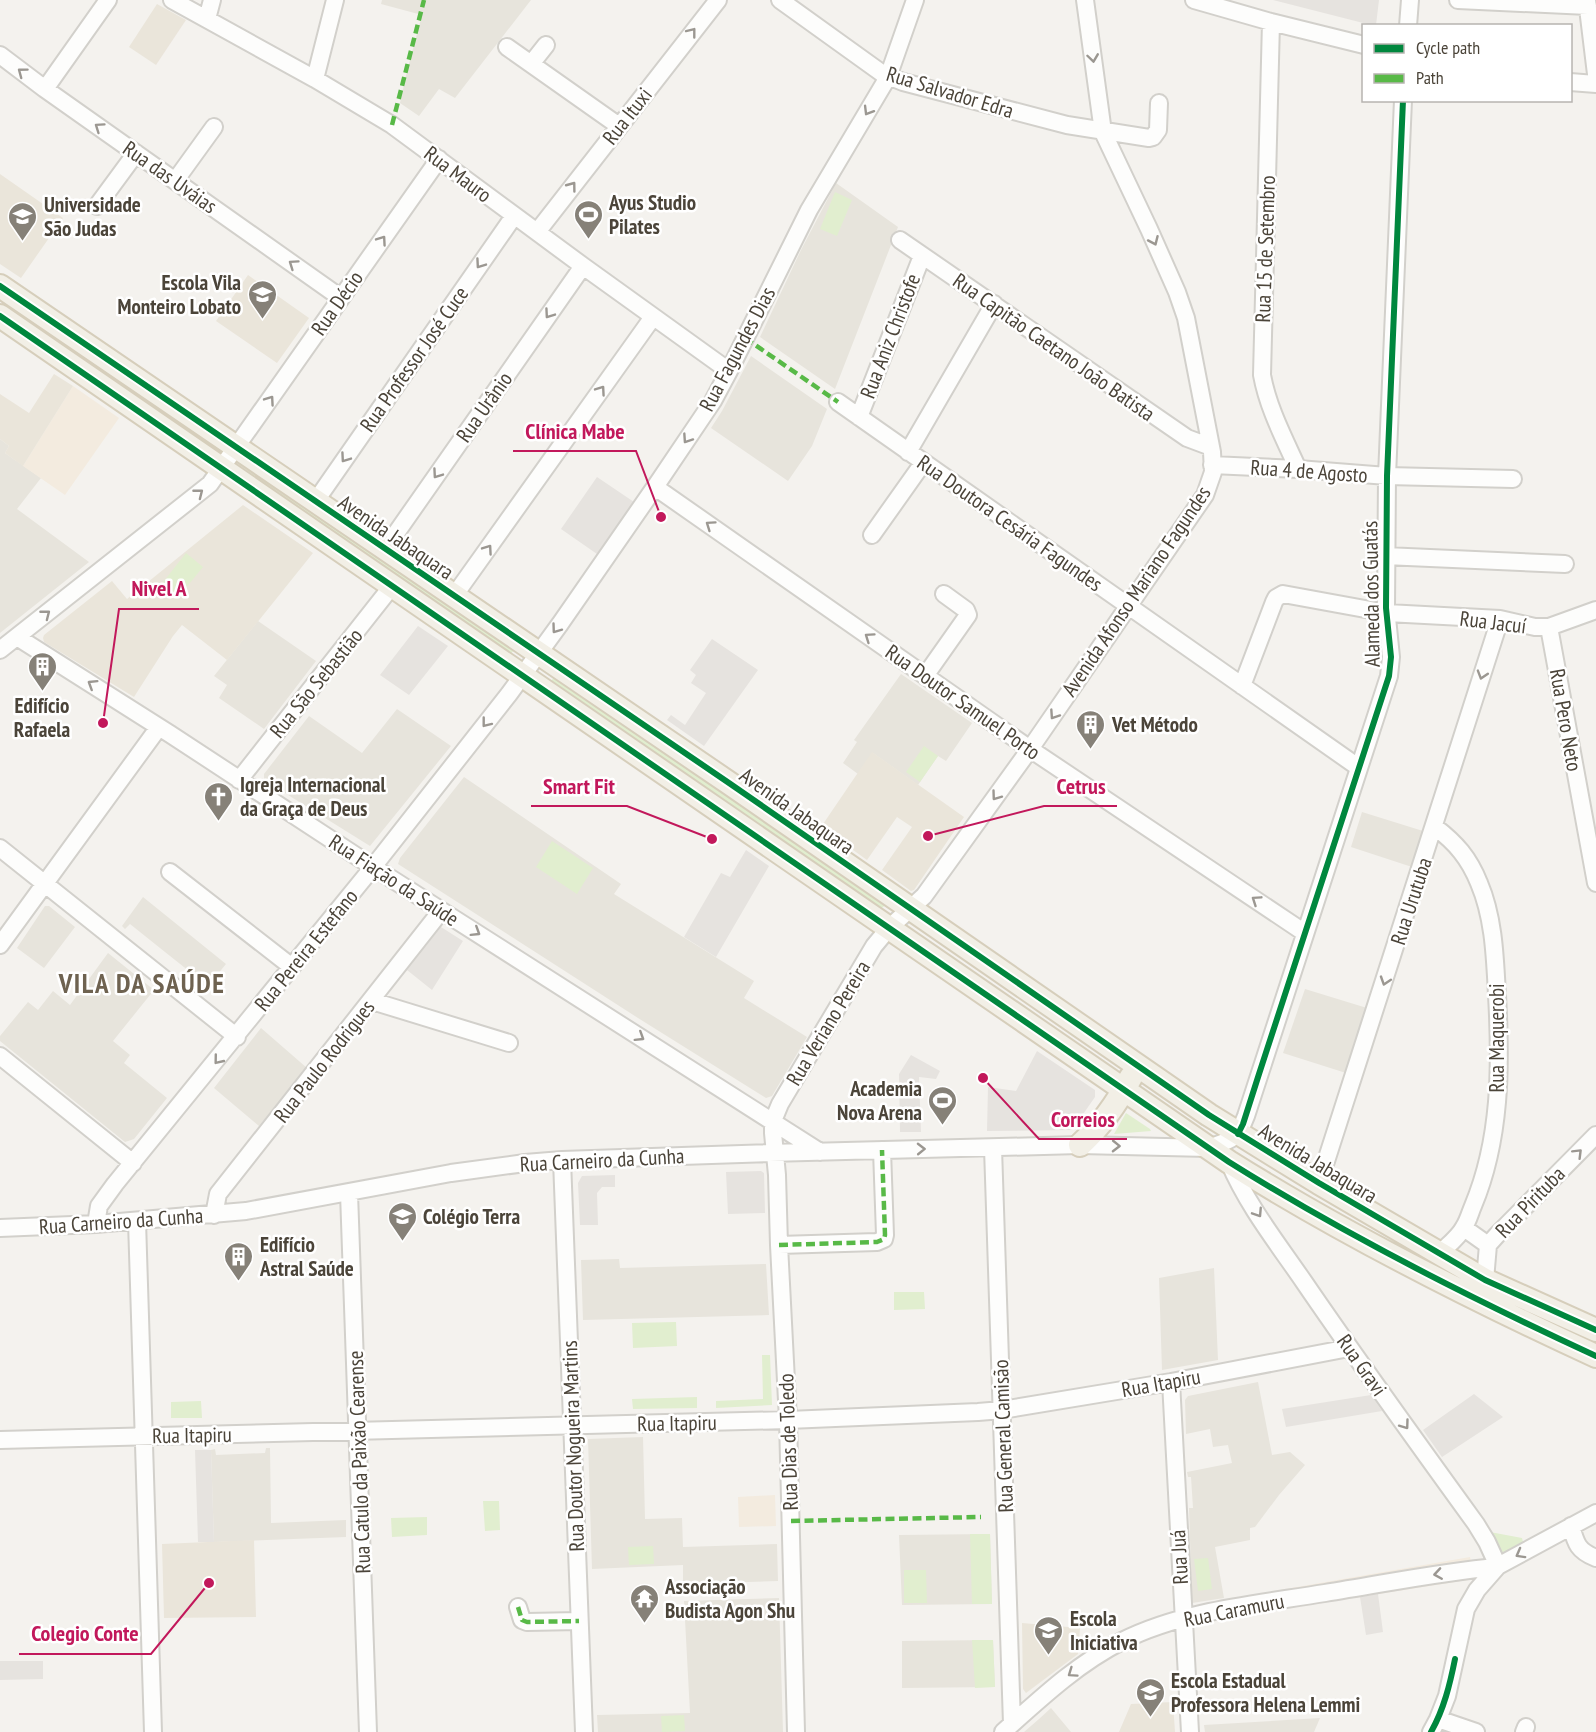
<svg xmlns="http://www.w3.org/2000/svg" width="1596" height="1732" font-family="'PT Sans Narrow',sans-serif">
  <style>
    .residential { fill: #e7e4dc }
    .commercial { fill: #f3ebdf }
    .education { fill: #eae5da }
    .green { fill: #e1eecf }
    .parking { fill: #e6e3df }
    .lines { fill: none; stroke-linecap: round; stroke-linejoin: round }
    .minor-casing { stroke: #d2d0cb; stroke-width: 20 }
    .major-casing { stroke: #d6cebb; stroke-width: 26 }
    .minor { stroke: #fdfdfc; stroke-width: 16 }
    .major { stroke: #f2efe6; stroke-width: 22 }
    .quiet { stroke: #58b947; stroke-width: 4.5; stroke-dasharray: 9 4.5; stroke-linecap: butt }
    .cycleway-casing { stroke: #fff; stroke-width: 10 }
    .cycleway { stroke: #00873e; stroke-width: 6 }
    .oneway { stroke: #9b9791 }
    .labels { text-anchor: middle; dominant-baseline: central; stroke-width: 5; stroke-linejoin: round; paint-order: stroke }
    .street-label { font-size: 21px; fill: #4b4439; stroke: #fff }
    .poi-label { font-size: 21px; font-weight: bold; fill: #4b4439; stroke: #fff; text-anchor: start }
    .district-label { font-size: 27px; font-weight: bold; letter-spacing: 1.5px; fill: #6e6250; stroke: #fff }
    .leader { fill: none; stroke: #c2185b; stroke-width: 2 }
    .callout-dot { fill: #c2185b; stroke: #fff; stroke-width: 2 }
    .callout-label { font-size: 22px; text-anchor: middle; font-weight: bold; fill: #c2185b; stroke: #fff; stroke-width: 5; stroke-linejoin: round; paint-order: stroke }
  </style>
  <rect width="100%" height="100%" fill="#f4f2ee"/>
  <path class="residential" d="M382,0H531L455,98L439,89L419,116L400,103L407,71L422,15L381,4Z
    M836,183L898,227L835,389L760,337L801,250Z
    M751,356L827,409L812,446L788,481L711,428L722,411Z
    M0,439L9,446L5,453L41,478L17,509L89,562L0,633Z
    M258,621L316,661L264,729L219,698L227,685L214,676Z
    M901,674L972,723L946,761L938,756L918,785L873,753L858,774L843,763L857,742L854,740Z
    M397,709L451,746L370,846L264,780V774L309,716L362,753Z
    M464,777L621,884L614,894L754,981L744,998L807,1037L772,1096L766,1098L638,1018L398,864L400,858Z
    M1362,812L1423,831L1412,867L1351,847Z
    M143,897L226,964L203,992L199,989L204,983L165,952L130,924L125,929L122,926Z
    M45,906H49L75,927L44,968L17,948Z
    M108,953L154,990L113,1041L130,1055L124,1063L167,1098L134,1139L125,1142L0,1041V1036L28,1002L38,1010L53,991L70,1005Z
    M1305,989L1367,1008L1346,1073L1283,1053Z
    M261,1028L307,1068L259,1126L214,1088Z
    M619,1259L620,1268L766,1264L769,1315L583,1320L581,1260Z
    M1214,1268L1218,1360L1162,1370L1159,1278Z
    M1258,1382L1272,1455L1290,1452L1305,1465L1279,1495L1255,1527L1250,1528V1540L1215,1547L1224,1598L1192,1603L1189,1508H1193L1191,1477H1188L1187,1472L1232,1463L1228,1445L1213,1447L1210,1429L1186,1434L1185,1400L1188,1396Z
    M643,1437L645,1519L682,1518L683,1547L777,1544L778,1581L683,1584V1565L592,1569L588,1439Z
    M266,1448H270L271,1523L346,1520V1537L214,1542L211,1450L215,1449L216,1455L265,1453Z
    M990,1534L992,1604L902,1605L899,1535Z
    M779,1598L783,1732H598L597,1715L690,1713L684,1601Z
    M993,1640L995,1687L902,1688V1641Z
    M1051,1708L1071,1732H1024L1039,1719Z
    M1320,1718L1314,1732H1205L1204,1725Z"/>
  <path class="commercial" d="M73,386L119,418L65,495L23,466Z
    M775,1495L776,1526L739,1527L738,1497Z
    M1470,1557L1474,1579L1283,1609L1280,1590Z"/>
  <path class="education" d="M157,4L186,20L156,65L129,47Z
    M0,174L63,218L21,278L0,264Z
    M248,275L309,318L277,363L216,321Z
    M54,374L73,386L23,466L5,453L9,446L0,439V394L29,413Z
    M243,505L313,553L227,660L182,625L173,636L134,697L44,642L43,638L44,635L112,581L127,599Z
    M872,752L964,817L914,890L911,891L882,870L912,827L897,817L867,860L821,827Z
    M254,1540L256,1617L164,1618L162,1544Z
    M1022,1623L1080,1628L1078,1654L1026,1693L1023,1689Z
    M1173,1702L1175,1732H1119L1131,1704Z"/>
  <path class="green" d="M835,192L852,200L837,236L820,229Z
    M249,468L514,650L510,655L245,473Z
    M186,553L203,567L176,600L160,586Z
    M554,677L886,905L880,909L550,683Z
    M924,746L938,756L920,782L906,772Z
    M552,841L593,868L577,894L536,867Z
    M1126,1113L1150,1129L1151,1131L1114,1134Z
    M894,1292H924L925,1309L894,1310Z
    M676,1322L677,1346L633,1348L632,1323Z
    M762,1355H770L772,1405L716,1408V1401L763,1399Z
    M697,1397V1408L633,1409L632,1399Z
    M201,1401L202,1418H171V1402Z
    M483,1501H499L500,1530L485,1531Z
    M427,1517V1535L392,1537L391,1518Z
    M1490,1532L1522,1538L1523,1542L1499,1557Z
    M970,1534H990L992,1604H972Z
    M653,1546L654,1564L629,1565L628,1547Z
    M1208,1558L1212,1589L1198,1591L1194,1559Z
    M904,1570H926L927,1603H904Z
    M972,1640H993L995,1687L975,1688Z
    M684,1715L685,1731L662,1732L661,1716Z"/>
  <path class="parking" d="M1273,0H1379L1376,25H1371Z
    M597,477L634,502L597,554L561,529Z
    M418,626L448,646L409,695L380,675Z
    M712,639L758,670L704,746L667,720L671,715L685,725L706,693L691,683L696,675L690,670Z
    M746,850L769,866L716,957L684,937L721,873L730,877Z
    M441,927L463,941L432,990L407,970Z
    M1037,1051L1095,1090V1097L1072,1130L987,1131L988,1087L1016,1091Z
    M911,1055L940,1071L936,1079L919,1077L921,1132H900L899,1074Z
    M761,1171L764,1173L765,1213L728,1214L726,1172Z
    M615,1175V1187H602L597,1193L598,1225H580L578,1183L582,1176Z
    M1474,1394L1503,1417L1442,1457L1423,1430Z
    M1371,1395L1382,1411L1286,1427L1282,1409Z
    M195,1450H211L214,1542H198Z
    M1378,1594L1383,1632L1366,1635L1360,1597Z
    M0,1661H43V1679L0,1680Z"/>
  <g class="lines">
    <defs>
      <path id="minor" d="M172,0L315,79L392,125L583,266L729,371
        M780,0L883,74L903,82L1067,125L1149,138L1153,137L1158,130L1159,103
        M1194,0L1271,22L1364,45
        M1458,0L1588,6
        M1587,0L1596,74
        M207,19L212,0
        M1271,22L1262,375C1268,408 1284,438 1298,469
        M1408,26L1410,0
        M507,47L619,126
        M0,55L45,89L341,298
        M531,64L546,45
        M315,79L335,0
        M1570,82L1596,84
        M45,89L108,0
        M175,181L214,127
        M97,206L136,153
        M537,232L718,0
        M900,240L1187,438L1211,447
        M838,402L1358,767
        M859,417L922,256
        M908,452L994,304
        M1212,465L1298,469L1387,476L1513,479
        M655,487L1030,749L1305,933
        M315,502L514,216
        M872,535L923,463
        M385,549L583,266
        M1385,556L1565,564
        M454,596L653,317
        M1549,627L1596,883
        M17,637L170,734L373,867L820,1152
        M0,650L210,484L439,159
        M925,676L968,615L966,610L944,594
        M1242,686L1274,602L1276,598L1283,594L1387,613L1500,619L1535,627H1549L1596,610
        M239,780L392,586
        M1435,827C1456,843 1469,858 1479,883C1494,918 1495,958 1497,995C1501,1066 1501,1139 1473,1206C1470,1213 1468,1221 1464,1227C1459,1237 1447,1246 1439,1254
        M0,848L237,1037
        M170,872L292,967
        M0,945L159,727
        M372,1001L509,1043
        M0,1056L133,1163
        M993,1148L1012,1724
        M562,1160L584,1732
        M1229,1162C1247,1205 1278,1244 1304,1282C1360,1364 1418,1444 1476,1524L1487,1542L1498,1566
        M1319,1183L1500,619
        M349,1193L368,1732
        M214,1215L218,1194L441,911
        M137,1221L153,1732
        M96,1224L99,1206L115,1184L373,867L509,694L560,624L655,487L713,401L729,371L809,210L888,77L915,0
        M0,1228L96,1224L246,1211L451,1173L525,1163L562,1160L769,1153L1080,1145L1208,1148C1231,1140 1237,1140 1246,1116L1389,676L1391,657L1386,608L1387,476L1403,100
        M1464,1228L1488,1245
        M779,1245L877,1242L884,1239L885,1235L882,1150
        M1485,1280L1488,1245L1497,1235L1596,1135
        M1171,1382L1190,1732
        M0,1440L788,1420L978,1412L1002,1410L1171,1382L1349,1348
        M1571,1526C1576,1544 1578,1551 1596,1558
        M518,1607L522,1620L527,1622L579,1621
        M1438,1719L1476,1732
        M796,1732L788,1420L779,1245L777,1175L773,1133V1121L780,1104L874,946L889,928L924,896L1030,749L1205,495L1213,472L1212,452L1186,318L1177,292L1149,229L1103,132L1085,0
        M1003,1732C1041,1698 1077,1664 1122,1641C1184,1610 1258,1604 1325,1593C1383,1584 1439,1572 1497,1567
        M1431,1732L1438,1719L1447,1696L1466,1609L1477,1590L1498,1566L1596,1513
        M1524,1732L1526,1727"/>
      <path id="major" d="M0,286L729,783L1209,1115L1319,1183L1485,1280L1596,1330
        M0,316L1229,1162C1347,1236 1470,1298 1596,1356
        M1080,1145C1102,1125 1117,1103 1131,1077"/>
    </defs>
    <use href="#minor" class="minor-casing"/>
    <use href="#major" class="major-casing"/>
    <use href="#minor" class="minor"/>
    <use href="#major" class="major"/>
    <path class="quiet" d="M392,125L424,0
      M745,338L838,402
      M779,1245L877,1242L884,1239L885,1235L882,1150
      M791,1521L981,1517
      M518,1607L522,1620L527,1622L579,1621"/>
    <defs>
      <path id="cycleway" d="M0,286L729,783L1209,1115L1319,1183L1485,1280L1596,1330
        M0,316L1229,1162C1347,1236 1470,1298 1596,1356
        M1238,1134L1243,1124L1259,1074L1389,676L1391,657L1386,608L1387,476L1403,100
        M1431,1732C1444,1709 1450,1684 1455,1659"/>
    </defs>
    <use href="#cycleway" class="cycleway-casing"/>
    <use href="#cycleway" class="cycleway"/>
  </g>
  <defs><path id="oneway-chevron" d="M-2-3.5L2.5 0L-2 3.5" fill="none" stroke-width="1.6" stroke-linecap="round" stroke-linejoin="round" transform="scale(1.5)"/></defs>
  <g class="oneway">
    <use href="#oneway-chevron" transform="translate(692 32) rotate(-52)"/>
    <use href="#oneway-chevron" transform="translate(1093 58) rotate(82)"/>
    <use href="#oneway-chevron" transform="translate(22 72) rotate(-143)"/>
    <use href="#oneway-chevron" transform="translate(868 111) rotate(121)"/>
    <use href="#oneway-chevron" transform="translate(99 127) rotate(-145)"/>
    <use href="#oneway-chevron" transform="translate(572 186) rotate(-53)"/>
    <use href="#oneway-chevron" transform="translate(382 240) rotate(-55)"/>
    <use href="#oneway-chevron" transform="translate(1154 241) rotate(66)"/>
    <use href="#oneway-chevron" transform="translate(293 264) rotate(-145)"/>
    <use href="#oneway-chevron" transform="translate(480 264) rotate(125)"/>
    <use href="#oneway-chevron" transform="translate(549 314) rotate(125)"/>
    <use href="#oneway-chevron" transform="translate(601 390) rotate(-55)"/>
    <use href="#oneway-chevron" transform="translate(270 400) rotate(-55)"/>
    <use href="#oneway-chevron" transform="translate(687 439) rotate(124)"/>
    <use href="#oneway-chevron" transform="translate(345 458) rotate(125)"/>
    <use href="#oneway-chevron" transform="translate(437 474) rotate(125)"/>
    <use href="#oneway-chevron" transform="translate(199 493) rotate(-38)"/>
    <use href="#oneway-chevron" transform="translate(710 525) rotate(-145)"/>
    <use href="#oneway-chevron" transform="translate(488 549) rotate(-55)"/>
    <use href="#oneway-chevron" transform="translate(46 614) rotate(-38)"/>
    <use href="#oneway-chevron" transform="translate(556 629) rotate(126)"/>
    <use href="#oneway-chevron" transform="translate(869 637) rotate(-145)"/>
    <use href="#oneway-chevron" transform="translate(1482 675) rotate(107)"/>
    <use href="#oneway-chevron" transform="translate(92 684) rotate(-148)"/>
    <use href="#oneway-chevron" transform="translate(1054 715) rotate(124)"/>
    <use href="#oneway-chevron" transform="translate(486 723) rotate(128)"/>
    <use href="#oneway-chevron" transform="translate(996 796) rotate(126)"/>
    <use href="#oneway-chevron" transform="translate(1256 900) rotate(-146)"/>
    <use href="#oneway-chevron" transform="translate(476 932) rotate(32)"/>
    <use href="#oneway-chevron" transform="translate(1385 981) rotate(108)"/>
    <use href="#oneway-chevron" transform="translate(640 1037) rotate(32)"/>
    <use href="#oneway-chevron" transform="translate(218 1060) rotate(129)"/>
    <use href="#oneway-chevron" transform="translate(1116 1146) rotate(1)"/>
    <use href="#oneway-chevron" transform="translate(921 1149) rotate(-1)"/>
    <use href="#oneway-chevron" transform="translate(1578 1153) rotate(-45)"/>
    <use href="#oneway-chevron" transform="translate(1258 1213) rotate(57)"/>
    <use href="#oneway-chevron" transform="translate(1405 1425) rotate(54)"/>
    <use href="#oneway-chevron" transform="translate(1520 1554) rotate(151)"/>
    <use href="#oneway-chevron" transform="translate(1438 1574) rotate(171)"/>
    <use href="#oneway-chevron" transform="translate(1072 1673) rotate(145)"/>
  </g>
  <defs>
    <symbol id="stadium-pin" viewBox="-11 -11 22 30"><path d="M0 17L-7.5 6A9.5 9.5 0 1 1 7.5 6Z" fill="#868178" stroke="#fff"/><path d="M0-5a6.5 5 0 1 0 0 10a6.5 5 0 1 0 0-10ZM-3.5-1.8h7v3.6h-7Z" fill="#fff"/></symbol>
    <symbol id="university-pin" viewBox="-11 -11 22 30"><path d="M0 17L-7.5 6A9.5 9.5 0 1 1 7.5 6Z" fill="#868178" stroke="#fff"/><path d="M0-5L7-2L0 1L-7-2ZM-4 1L0 2.5L4 1V4Q0 6-4 4Z" fill="#fff"/></symbol>
    <symbol id="school-pin" viewBox="-11 -11 22 30"><path d="M0 17L-7.5 6A9.5 9.5 0 1 1 7.5 6Z" fill="#868178" stroke="#fff"/><path d="M0-5L7-2L0 1L-7-2ZM-4 1L0 2.5L4 1V4Q0 6-4 4Z" fill="#fff"/></symbol>
    <symbol id="building-pin" viewBox="-11 -11 22 30"><path d="M0 17L-7.5 6A9.5 9.5 0 1 1 7.5 6Z" fill="#868178" stroke="#fff"/><path d="M-4-6H4V6H1V3H-1V6H-4ZM-2.5-4.3h1.7v1.8h-1.7ZM.8-4.3h1.7v1.8H.8ZM-2.5-1h1.7V.8h-1.7ZM.8-1h1.7V.8H.8Z" fill="#fff"/></symbol>
    <symbol id="church-pin" viewBox="-11 -11 22 30"><path d="M0 17L-7.5 6A9.5 9.5 0 1 1 7.5 6Z" fill="#868178" stroke="#fff"/><path d="M-1.2-6h2.4v3.5h3.3v2.4h-3.3V6h-2.4V-.1h-3.3v-2.4h3.3Z" fill="#fff"/></symbol>
    <symbol id="temple-pin" viewBox="-11 -11 22 30"><path d="M0 17L-7.5 6A9.5 9.5 0 1 1 7.5 6Z" fill="#868178" stroke="#fff"/><path d="M0-6L5-2H3V0L6.5 2.5H4V6H1.5V3h-3V6H-4V2.5H-6.5L-3 0V-2H-5Z" fill="#fff"/></symbol>
  </defs>
  <g fill-rule="evenodd">
    <use href="#stadium-pin" x="572" y="198" width="33" height="45"/>
    <use href="#university-pin" x="6" y="200" width="33" height="45"/>
    <use href="#school-pin" x="246" y="278" width="33" height="45"/>
    <use href="#building-pin" x="26" y="650" width="33" height="45"/>
    <use href="#building-pin" x="1074" y="708" width="33" height="45"/>
    <use href="#church-pin" x="202" y="780" width="33" height="45"/>
    <use href="#stadium-pin" x="926" y="1084" width="33" height="45"/>
    <use href="#school-pin" x="386" y="1200" width="33" height="45"/>
    <use href="#building-pin" x="222" y="1240" width="33" height="45"/>
    <use href="#temple-pin" x="628" y="1582" width="33" height="45"/>
    <use href="#school-pin" x="1032" y="1614" width="33" height="45"/>
    <use href="#school-pin" x="1134" y="1676" width="33" height="45"/>
  </g>
  <g class="labels">
    <g class="street-label">
      <text transform="translate(950 92) rotate(17)">Rua Salvador Edra</text>
      <text transform="translate(627 116) rotate(-52)">Rua Ituxi</text>
      <text transform="translate(458 174) rotate(37)">Rua Mauro</text>
      <text transform="translate(170 177) rotate(35)">Rua das Uváias</text>
      <text transform="translate(1265 249) rotate(-88)">Rua 15 de Setembro</text>
      <text transform="translate(337 303) rotate(-55)">Rua Décio</text>
      <text transform="translate(890 336) rotate(-69)">Rua Aniz Christofe</text>
      <text transform="translate(1054 347) rotate(35)">Rua Capitão Caetano João Batista</text>
      <text transform="translate(737 349) rotate(-62)">Rua Fagundes Dias</text>
      <text transform="translate(414 359) rotate(-55)">Rua Professor José Cuce</text>
      <text transform="translate(484 407) rotate(-55)">Rua Urânio</text>
      <text transform="translate(1309 471) rotate(4)">Rua 4 de Agosto</text>
      <text transform="translate(1010 523) rotate(35)">Rua Doutora Cesária Fagundes</text>
      <text transform="translate(396 537) rotate(34)">Avenida Jabaquara</text>
      <text transform="translate(1136 591) rotate(-56)">Avenida Afonso Mariano Fagundes</text>
      <text transform="translate(1371 594) rotate(-91)">Alameda dos Guatás</text>
      <text transform="translate(1493 622) rotate(7)">Rua Jacuí</text>
      <text transform="translate(316 683) rotate(-51)">Rua São Sebastião</text>
      <text transform="translate(963 702) rotate(35)">Rua Doutor Samuel Porto</text>
      <text transform="translate(1566 720) rotate(80)">Rua Pero Neto</text>
      <text transform="translate(797 811) rotate(35)">Avenida Jabaquara</text>
      <text transform="translate(394 880) rotate(33)">Rua Fiação da Saúde</text>
      <text transform="translate(1411 901) rotate(-72)">Rua Urutuba</text>
      <text transform="translate(306 950) rotate(-51)">Rua Pereira Estefano</text>
      <text transform="translate(828 1023) rotate(-59)">Rua Veriano Pereira</text>
      <text transform="translate(1496 1038) rotate(-90)">Rua Maquerobi</text>
      <text transform="translate(324 1061) rotate(-52)">Rua Paulo Rodrigues</text>
      <text transform="translate(602 1160) rotate(-3)">Rua Carneiro da Cunha</text>
      <text transform="translate(1318 1163) rotate(31)">Avenida Jabaquara</text>
      <text transform="translate(1530 1202) rotate(-46)">Rua Pirituba</text>
      <text transform="translate(121 1221) rotate(-4)">Rua Carneiro da Cunha</text>
      <text transform="translate(1362 1365) rotate(55)">Rua Gravi</text>
      <text transform="translate(1161 1383) rotate(-10)">Rua Itapiru</text>
      <text transform="translate(677 1423) rotate(-1)">Rua Itapiru</text>
      <text transform="translate(192 1435) rotate(-1)">Rua Itapiru</text>
      <text transform="translate(1003 1436) rotate(-92)">Rua General Camisão</text>
      <text transform="translate(788 1442) rotate(-92)">Rua Dias de Toledo</text>
      <text transform="translate(573 1446) rotate(-92)">Rua Doutor Nogueira Martins</text>
      <text transform="translate(359 1462) rotate(-92)">Rua Catulo da Paixão Cearense</text>
      <text transform="translate(1179 1557) rotate(-93)">Rua Juá</text>
      <text transform="translate(1234 1610) rotate(-11)">Rua Caramuru</text>
    </g>
    <g class="poi-label">
      <text x="609" y="202">Ayus Studio<tspan x="609" dy="24">Pilates</tspan></text>
      <text x="44" y="204">Universidade<tspan x="44" dy="24">São Judas</tspan></text>
      <text x="241" y="282" text-anchor="end">Escola Vila<tspan x="241" dy="24">Monteiro Lobato</tspan></text>
      <text x="42" y="705" text-anchor="middle">Edifício<tspan x="42" dy="24">Rafaela</tspan></text>
      <text x="1112" y="724">Vet Método</text>
      <text x="240" y="784">Igreja Internacional<tspan x="240" dy="24">da Graça de Deus</tspan></text>
      <text x="922" y="1088" text-anchor="end">Academia<tspan x="922" dy="24">Nova Arena</tspan></text>
      <text x="423" y="1216">Colégio Terra</text>
      <text x="260" y="1244">Edifício<tspan x="260" dy="24">Astral Saúde</tspan></text>
      <text x="665" y="1586">Associação<tspan x="665" dy="24">Budista Agon Shu</tspan></text>
      <text x="1070" y="1618">Escola<tspan x="1070" dy="24">Iniciativa</tspan></text>
      <text x="1171" y="1680">Escola Estadual<tspan x="1171" dy="24">Professora Helena Lemmi</tspan></text>
    </g>
    <g class="district-label">
      <text x="142" y="983">VILA DA SAÚDE</text>
    </g>
  </g>
  <path class="leader" d="M661 517L636 451H513M103 723L119 609H199M928 836L1044 806H1117M712 839L627 806H531M983 1078L1039 1139H1127M209 1583L151 1654H19"/>
  <g class="callout-dot">
    <circle cx="661" cy="517" r="6"/>
    <circle cx="103" cy="723" r="6"/>
    <circle cx="928" cy="836" r="6"/>
    <circle cx="712" cy="839" r="6"/>
    <circle cx="983" cy="1078" r="6"/>
    <circle cx="209" cy="1583" r="6"/>
  </g>
  <g class="callout-label">
    <text x="575" y="439">Clínica Mabe</text>
    <text x="159" y="596">Nivel A</text>
    <text x="1081" y="794">Cetrus</text>
    <text x="579" y="794">Smart Fit</text>
    <text x="1083" y="1127">Correios</text>
    <text x="85" y="1641">Colegio Conte</text>
  </g>
  <rect x="1362" y="24" width="210" height="78" fill="#ffffff" stroke="#b7b4b0" stroke-width="1.5"/>
  <rect x="1374" y="44" width="30" height="9" fill="#00873e" stroke="#b7b4b0" stroke-width="1.5"/>
  <text x="1416" y="54" font-size="18" fill="#4b4439">Cycle path</text>
  <rect x="1374" y="74" width="30" height="9" fill="#58b947" stroke="#b7b4b0" stroke-width="1.5"/>
  <text x="1416" y="84" font-size="18" fill="#4b4439">Path</text>
</svg>
